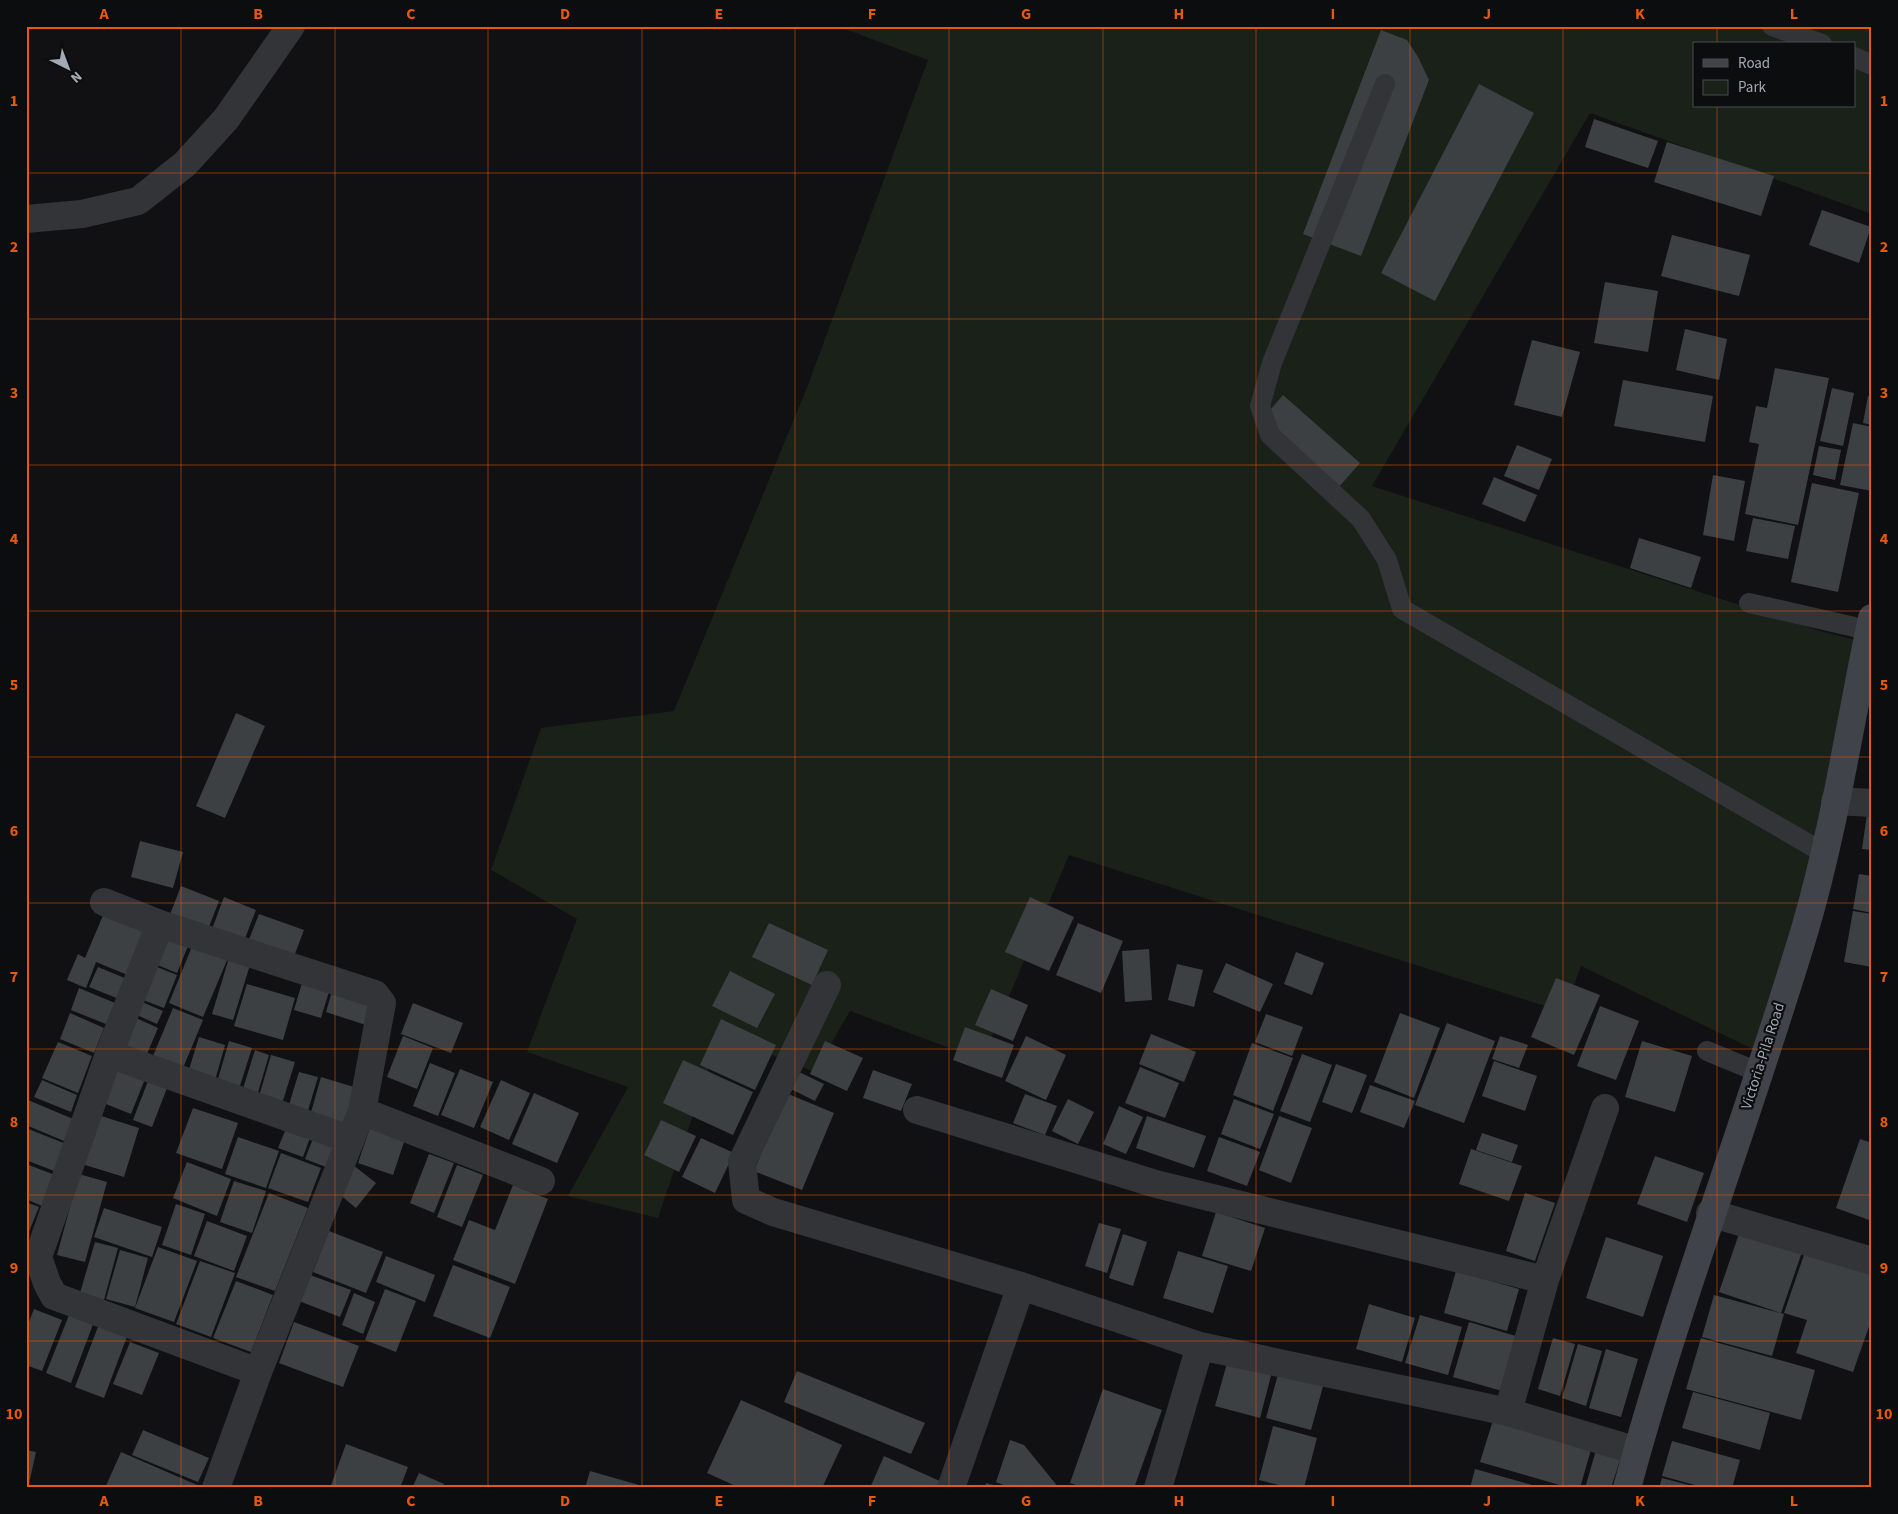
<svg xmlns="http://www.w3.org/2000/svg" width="1898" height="1514" font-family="'Source Sans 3',sans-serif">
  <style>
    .green { fill: #192119; fill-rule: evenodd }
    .building { fill: #3d4043 }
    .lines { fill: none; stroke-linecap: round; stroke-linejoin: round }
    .lane { stroke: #323438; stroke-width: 20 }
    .street { stroke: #323438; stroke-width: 28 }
    .secondary { stroke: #404349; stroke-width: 28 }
    .grid { fill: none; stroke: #e8590c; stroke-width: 1; stroke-opacity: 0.55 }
    .labels { text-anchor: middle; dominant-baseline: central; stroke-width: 4.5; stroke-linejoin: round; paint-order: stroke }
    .street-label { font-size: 15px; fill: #a1aab5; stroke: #0c0d0e }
    .neatline { fill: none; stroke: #e8590c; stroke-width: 2 }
    .grid-label { font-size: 16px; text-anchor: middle; font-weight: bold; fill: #e8590c }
  </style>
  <rect width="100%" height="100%" fill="#111113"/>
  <path class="green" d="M837,26H1872V214L1590,113L1372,486L1820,631L1867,643L1761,1053L1581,966L1564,1012L1069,855L982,1060L850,1011L815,1072L720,1035L658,1218L568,1196L628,1087L527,1052L577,919L491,870L541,728L674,711L808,385L928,60ZM1694,44H1854V106H1694Z"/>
  <path class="building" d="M1381,30L1407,40L1418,57L1429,80L1361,256L1303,234Z
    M1479,84L1534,113L1435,301L1381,273Z
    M1594,119L1658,141L1648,168L1585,147Z
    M1667,142L1774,176L1761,216L1654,182Z
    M1822,210L1871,227L1859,263L1809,245Z
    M1672,235L1750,255L1739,296L1661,276Z
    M1605,282L1658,291L1648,352L1594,343Z
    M1685,329L1727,339L1719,380L1676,370Z
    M1532,340L1580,352L1562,417L1514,405Z
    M1775,368L1829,378L1798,525L1745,514L1759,444L1749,442L1756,406L1767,408Z
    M1623,380L1713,396L1705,442L1614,426Z
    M1832,388L1854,393L1843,446L1820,441Z
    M1283,395L1360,463L1338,488L1261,421Z
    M1868,396L1872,397V425L1863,423Z
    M1853,423L1872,427V491L1840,485Z
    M1517,445L1552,459L1539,490L1504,476Z
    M1819,446L1841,450L1835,480L1813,475Z
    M1713,475L1745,481L1734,541L1703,535Z
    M1494,477L1537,495L1525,522L1482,504Z
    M1812,483L1859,493L1838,592L1791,582Z
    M1753,518L1795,526L1788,559L1746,551Z
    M1639,538L1701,557L1691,588L1630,568Z
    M236,713L265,726L225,818L196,806Z
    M1868,807L1872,808V850L1862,849Z
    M140,841L183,852L173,888L131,877Z
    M1859,874L1872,876V913L1853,909Z
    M181,886L219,901L207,932L169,917Z
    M224,897L256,910L244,941L212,929Z
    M1030,897L1074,917L1049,971L1005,952Z
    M107,906L151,924L130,976L96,962L86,988L67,980L78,954L85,958Z
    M1853,911L1872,914V967L1844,962Z
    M259,914L304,930L293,959L248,942Z
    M769,923L828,950L812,985L752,957Z
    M1078,923L1123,941L1101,993L1056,975Z
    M167,938L188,946L177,973L155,964Z
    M193,944L228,958L203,1017L169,1003Z
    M1149,949L1152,1000L1125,1002L1122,951Z
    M1296,952L1324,963L1312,995L1284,984Z
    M229,958L250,965L233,1020L212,1014Z
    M1226,963L1273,984L1260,1012L1213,992Z
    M1177,964L1203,970L1194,1007L1168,1000Z
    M98,967L127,979L119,999L89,987Z
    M157,967L177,975L164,1008L143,1000Z
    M730,971L775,994L757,1028L712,1006Z
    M304,976L331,985L321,1018L294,1010Z
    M1556,978L1600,995L1574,1055L1531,1037Z
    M247,984L295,998L283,1040L234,1026Z
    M79,988L115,1003L106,1024L71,1010Z
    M333,988L377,1000L369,1026L326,1012Z
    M991,989L1028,1005L1013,1041L975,1025Z
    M142,1002L163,1011L157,1024L137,1015Z
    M413,1003L463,1023L451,1053L401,1034Z
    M1600,1006L1639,1021L1616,1080L1577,1066Z
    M173,1008L203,1020L183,1068L153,1056Z
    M70,1013L104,1028L94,1053L60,1039Z
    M1400,1013L1440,1028L1414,1098L1374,1082Z
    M1266,1014L1303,1027L1292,1056L1255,1042Z
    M136,1018L158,1028L146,1056L124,1046Z
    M721,1019L776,1045L755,1090L700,1065Z
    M1447,1023L1495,1041L1464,1123L1415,1105Z
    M965,1027L1014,1045L1002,1078L953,1060Z
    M1151,1034L1196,1052L1184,1082L1139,1064Z
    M403,1036L433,1048L417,1089L387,1077Z
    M1026,1036L1066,1055L1046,1100L1005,1081Z
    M1500,1036L1528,1045L1519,1068L1492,1059Z
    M199,1037L225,1045L214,1084L187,1076Z
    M229,1041L252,1048L238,1092L216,1086Z
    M825,1041L863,1058L847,1091L810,1074Z
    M1642,1041L1692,1056L1675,1112L1625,1097Z
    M58,1042L92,1056L78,1093L42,1078Z
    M1252,1043L1293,1058L1273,1111L1233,1095Z
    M255,1050L269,1055L256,1099L241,1095Z
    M1302,1054L1332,1065L1310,1122L1280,1111Z
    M271,1055L295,1062L281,1107L258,1100Z
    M683,1060L753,1092L733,1135L663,1103Z
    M1494,1061L1537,1076L1525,1111L1482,1096Z
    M430,1063L455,1073L438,1116L413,1106Z
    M1336,1064L1367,1075L1352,1113L1322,1102Z
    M115,1067L145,1079L131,1114L101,1102Z
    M1140,1067L1179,1083L1165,1118L1125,1103Z
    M460,1069L493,1082L474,1128L441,1115Z
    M795,1070L824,1084L815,1101L787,1087Z
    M873,1070L912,1084L901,1111L863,1098Z
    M299,1072L318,1077L307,1114L288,1108Z
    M321,1077L357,1088L345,1127L310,1116Z
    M42,1080L77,1095L71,1112L34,1097Z
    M501,1080L530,1093L509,1140L480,1127Z
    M148,1081L167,1088L152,1127L133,1120Z
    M1370,1085L1415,1101L1404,1128L1360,1112Z
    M534,1093L579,1113L557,1163L512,1144Z
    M786,1093L834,1113L802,1190L754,1171Z
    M1025,1094L1057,1106L1045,1135L1013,1123Z
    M1068,1099L1094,1112L1078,1144L1052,1131Z
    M1234,1099L1274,1114L1260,1149L1221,1134Z
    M28,1100L73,1119L64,1141L26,1125Z
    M1119,1106L1143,1117L1126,1154L1103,1144Z
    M193,1108L238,1123L222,1169L176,1153Z
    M98,1115L139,1128L124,1177L82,1164Z
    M1147,1116L1206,1136L1194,1168L1136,1148Z
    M1279,1116L1312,1128L1291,1183L1259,1170Z
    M661,1120L696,1136L679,1172L644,1155Z
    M372,1122L407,1133L393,1175L358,1163Z
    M287,1126L311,1135L303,1157L278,1148Z
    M26,1128L66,1144L54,1171L26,1160Z
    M1482,1133L1518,1145L1512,1162L1476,1150Z
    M314,1136L334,1144L326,1167L305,1159Z
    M238,1137L279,1151L266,1188L225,1174Z
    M1219,1137L1260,1152L1247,1186L1207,1171Z
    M701,1138L734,1153L715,1193L682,1177Z
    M1860,1139L1872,1143V1221L1836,1208Z
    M1471,1149L1522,1166L1509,1201L1459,1184Z
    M281,1153L321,1168L308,1202L268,1188Z
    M429,1154L454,1163L434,1213L410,1203Z
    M1655,1156L1704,1173L1687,1222L1637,1204Z
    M187,1162L231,1179L217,1216L173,1198Z
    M26,1164L55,1175L42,1206L26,1199Z
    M353,1165L376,1183L356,1208L333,1189Z
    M457,1165L483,1175L462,1227L437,1217Z
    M79,1174L107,1182L85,1262L57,1255Z
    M234,1181L266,1191L252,1233L220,1222Z
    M513,1185L548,1199L515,1284L453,1260L469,1220L495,1230Z
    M269,1193L308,1208L275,1291L236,1277Z
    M1525,1193L1555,1203L1535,1261L1506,1251Z
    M26,1202L39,1207L26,1239Z
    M176,1204L205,1214L191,1255L162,1245Z
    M104,1208L162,1227L152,1257L94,1237Z
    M1216,1212L1265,1228L1251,1271L1202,1256Z
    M207,1221L247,1236L234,1271L194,1256Z
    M1099,1223L1121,1229L1107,1273L1085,1266Z
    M1741,1228L1803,1249L1781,1313L1719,1292Z
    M329,1231L383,1252L366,1293L313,1272Z
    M1123,1234L1147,1242L1133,1286L1109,1278Z
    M1606,1237L1663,1256L1643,1317L1586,1298Z
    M95,1242L118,1248L104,1300L80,1293Z
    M158,1247L197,1261L174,1322L135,1308Z
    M120,1250L148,1258L135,1307L106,1299Z
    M1178,1251L1228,1266L1213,1313L1163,1298Z
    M1805,1252L1872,1274V1318L1853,1372L1796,1353L1807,1320L1784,1313Z
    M386,1256L435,1275L425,1302L376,1282Z
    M200,1261L235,1273L211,1337L176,1324Z
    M453,1265L510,1287L490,1338L433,1316Z
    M1456,1271L1519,1289L1507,1331L1444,1313Z
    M310,1275L351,1290L340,1317L299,1301Z
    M236,1281L273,1295L251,1352L213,1338Z
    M385,1289L416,1301L396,1352L365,1340Z
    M354,1293L375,1302L363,1334L342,1325Z
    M1714,1295L1784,1314L1772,1356L1702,1337Z
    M1369,1304L1415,1318L1402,1362L1356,1349Z
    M34,1309L62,1320L42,1371L26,1365V1329Z
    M71,1310L95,1319L71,1383L46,1373Z
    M1420,1315L1462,1327L1448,1375L1405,1363Z
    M294,1322L359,1346L343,1387L279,1363Z
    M1469,1322L1519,1337L1502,1391L1453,1377Z
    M99,1324L128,1334L104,1398L75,1387Z
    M1553,1338L1575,1344L1560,1396L1538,1389Z
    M1701,1338L1815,1370L1801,1420L1686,1389Z
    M130,1342L159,1353L142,1395L113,1384Z
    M1578,1344L1602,1351L1586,1406L1562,1398Z
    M1606,1349L1638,1359L1621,1417L1589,1408Z
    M1229,1356L1273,1368L1260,1418L1215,1406Z
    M1280,1367L1325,1379L1311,1430L1266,1418Z
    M797,1371L925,1423L911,1454L784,1402Z
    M1103,1389L1162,1410L1134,1488H1085L1070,1483Z
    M1693,1392L1770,1413L1760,1450L1682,1428Z
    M741,1400L842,1445L822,1488H740L707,1473Z
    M1494,1417L1592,1446L1580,1488H1570L1480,1462Z
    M1273,1426L1317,1438L1304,1488H1290L1259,1480Z
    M143,1430L209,1458L198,1482L132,1455Z
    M1010,1440L1024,1445L1059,1488H1011L996,1482Z
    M1672,1441L1740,1460L1732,1488H1706L1662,1476Z
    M346,1444L408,1467L400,1488H330Z
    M1597,1447L1622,1454L1611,1488H1585Z
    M26,1450L36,1452L28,1488H26Z
    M121,1452L204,1488H105Z
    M884,1456L942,1482L939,1488H870Z
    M1475,1469L1539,1487L1538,1488H1470Z
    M590,1471L646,1487V1488H585Z
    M419,1473L444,1484L443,1488H412Z
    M1662,1478L1696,1487V1488H1659Z
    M986,1483L1000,1487V1488H985Z"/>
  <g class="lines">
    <path class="lane" d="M1772,26L1822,44
      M1854,57L1872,65
      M1385,84L1272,363L1260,406L1270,435L1361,519L1387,560L1402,609L1824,853
      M1749,603L1872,631
      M1707,1051L1758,1072"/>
    <path class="street" d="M26,219L82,214L138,201L185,164L226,119L291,26
      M1835,801L1872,803
      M104,902L160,924L375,994L382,1003L362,1111L258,1372L216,1488
      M160,924L109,1054L38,1257L47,1283L54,1296L258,1372
      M827,985L742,1162L746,1200L773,1212L1021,1286L1200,1346L1508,1412L1637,1451
      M109,1054L349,1139
      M917,1110L1156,1184L1545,1280
      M362,1111L541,1181
      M1710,1213L1872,1261
      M1508,1412L1545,1280L1605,1108
      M951,1488L1021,1286
      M1158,1488L1200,1346"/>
    <path class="secondary" d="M1627,1488C1678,1299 1749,1116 1805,929C1835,827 1850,721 1872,618"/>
  </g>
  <path class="grid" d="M181,26V1488M335,26V1488M488,26V1488M642,26V1488M795,26V1488M949,26V1488M1103,26V1488M1256,26V1488M1410,26V1488M1563,26V1488M1717,26V44M1717,106V1488M26,173H1872M26,319H1872M26,465H1872M26,611H1872M26,757H1872M26,903H1872M26,1049H1872M26,1195H1872M26,1341H1872"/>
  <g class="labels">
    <g class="street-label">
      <text transform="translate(1763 1056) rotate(-72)">Victoria-Pila Road</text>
    </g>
  </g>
  <rect width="1898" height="1514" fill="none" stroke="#0c0d0e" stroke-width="55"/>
  <rect x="1693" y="42" width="162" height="65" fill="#0c0d0e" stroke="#484c51"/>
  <rect x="1703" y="59" width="25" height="8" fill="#404349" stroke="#484c51"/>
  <text x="1738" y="68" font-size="15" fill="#a1aab5">Road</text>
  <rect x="1703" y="80" width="25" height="15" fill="#192119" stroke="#484c51"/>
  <text x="1738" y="92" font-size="15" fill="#a1aab5">Park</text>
  <g transform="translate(68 68) rotate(138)" stroke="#0c0d0e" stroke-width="4" paint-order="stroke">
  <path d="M0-4L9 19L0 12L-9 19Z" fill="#a1aab5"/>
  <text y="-8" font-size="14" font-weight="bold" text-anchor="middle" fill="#a1aab5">N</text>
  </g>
  <rect x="28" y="28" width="1842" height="1458" class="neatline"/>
  <g class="grid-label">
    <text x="104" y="19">A</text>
    <text x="258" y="19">B</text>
    <text x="411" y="19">C</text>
    <text x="565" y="19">D</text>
    <text x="719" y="19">E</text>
    <text x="872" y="19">F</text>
    <text x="1026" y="19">G</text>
    <text x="1179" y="19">H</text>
    <text x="1333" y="19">I</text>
    <text x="1487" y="19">J</text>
    <text x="1640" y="19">K</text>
    <text x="1794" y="19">L</text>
    <text x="14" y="106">1</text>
    <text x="1884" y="106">1</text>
    <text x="14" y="252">2</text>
    <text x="1884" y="252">2</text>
    <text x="14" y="398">3</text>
    <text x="1884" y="398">3</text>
    <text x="14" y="544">4</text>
    <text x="1884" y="544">4</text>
    <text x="14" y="690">5</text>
    <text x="1884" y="690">5</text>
    <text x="14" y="836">6</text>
    <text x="1884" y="836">6</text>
    <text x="14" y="982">7</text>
    <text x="1884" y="982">7</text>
    <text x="14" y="1127">8</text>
    <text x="1884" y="1127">8</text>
    <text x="14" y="1273">9</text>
    <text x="1884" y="1273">9</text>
    <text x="14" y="1419">10</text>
    <text x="1884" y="1419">10</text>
    <text x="104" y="1506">A</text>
    <text x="258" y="1506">B</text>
    <text x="411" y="1506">C</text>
    <text x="565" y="1506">D</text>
    <text x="719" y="1506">E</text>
    <text x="872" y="1506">F</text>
    <text x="1026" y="1506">G</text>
    <text x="1179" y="1506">H</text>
    <text x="1333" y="1506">I</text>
    <text x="1487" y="1506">J</text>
    <text x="1640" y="1506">K</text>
    <text x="1794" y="1506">L</text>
  </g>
</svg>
